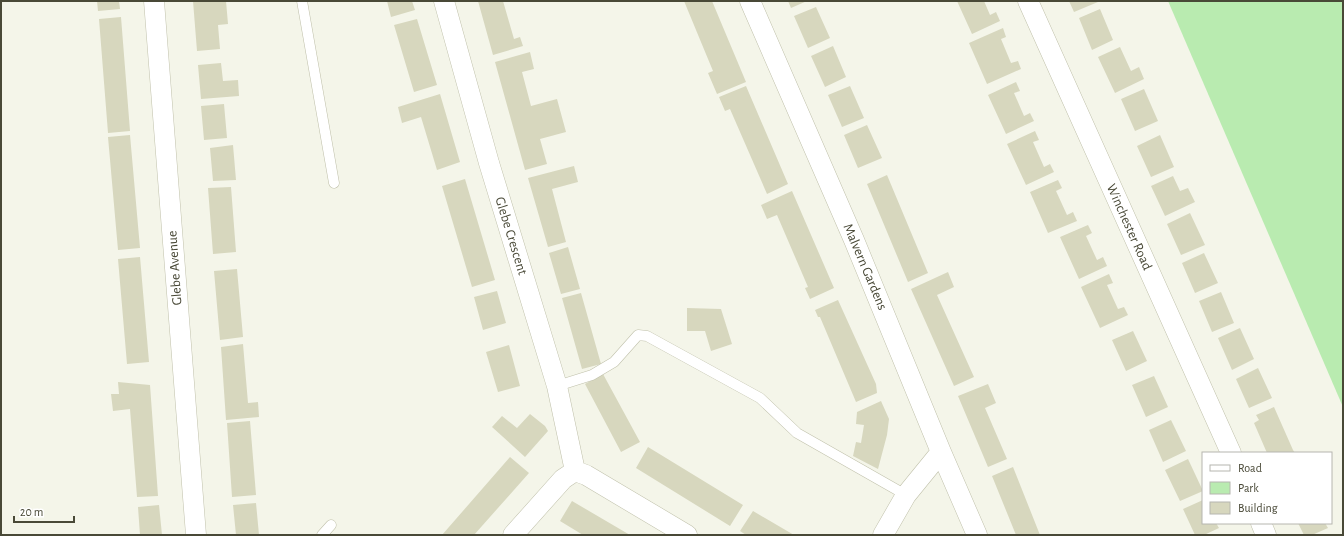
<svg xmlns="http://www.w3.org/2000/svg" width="1344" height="536" font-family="'Alegreya Sans',sans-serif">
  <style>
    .green { fill: #b9ebb0 }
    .building { fill: #d7d7be }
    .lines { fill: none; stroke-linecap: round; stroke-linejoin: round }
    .lane-casing { stroke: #c0c1ab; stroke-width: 11 }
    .street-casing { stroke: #c0c1ab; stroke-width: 21 }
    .lane { stroke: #fff; stroke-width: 10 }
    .street { stroke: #fff; stroke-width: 20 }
    .labels { text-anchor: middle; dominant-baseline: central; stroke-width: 3; stroke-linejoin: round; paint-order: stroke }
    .street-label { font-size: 14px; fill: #494937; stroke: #fff }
  </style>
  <rect width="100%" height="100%" fill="#f4f5e9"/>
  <path class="green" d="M1168,1H1343V407Z"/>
  <path class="building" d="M97,1H119L120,9L98,11Z
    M193,1H226L228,24L218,25L220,49L197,51Z
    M387,1H412L415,10L391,17Z
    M478,1H503L514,39L520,37L523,46L493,55Z
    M684,1H712L746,82L717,94L708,73L713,71Z
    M788,1H807L791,8Z
    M957,1H984L990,15L996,12L1000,21L972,34Z
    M1069,1H1097L1098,2L1074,12Z
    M816,7L830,38L808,48L794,16Z
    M1100,9L1113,40L1092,50L1079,18Z
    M121,17L130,131L108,133L99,19Z
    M417,19L437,85L414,92L394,25Z
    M1003,28L1006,37L1001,39L1011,63L1018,61L1021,69L987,84L969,43Z
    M833,46L846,77L825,87L811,56Z
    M1120,47L1131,71L1139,67L1144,79L1115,93L1098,57Z
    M530,52L534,69L522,72L531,106L557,99L566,132L540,139L547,164L525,170L495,62Z
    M221,63L223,81L238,80L239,96L201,99L198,65Z
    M1016,82L1020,91L1014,93L1024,116L1030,113L1034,121L1006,134L988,95Z
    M746,86L788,184L767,194L730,109L725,111L719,97Z
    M850,86L864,118L842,127L828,95Z
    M1144,89L1158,121L1135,131L1121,99Z
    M440,94L460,162L437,170L421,117L402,123L398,107Z
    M224,104L227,138L204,140L201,106Z
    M867,125L882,158L858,168L844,135Z
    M1035,131L1039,140L1033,142L1044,167L1050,164L1054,172L1026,185L1007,144Z
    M130,135L140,248L118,250L108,137Z
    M1160,135L1174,167L1151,177L1137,146Z
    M233,145L236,180L213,181L210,148Z
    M574,166L578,182L552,189L566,242L548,247L528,178Z
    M887,175L928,273L908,282L867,184Z
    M1173,176L1180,191L1188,188L1195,202L1165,216L1151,186Z
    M465,179L495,280L472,287L442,186Z
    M1058,180L1062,188L1056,191L1067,215L1073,212L1077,221L1048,233L1030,192Z
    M231,187L236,252L213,254L208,188Z
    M792,191L834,288L810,299L805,288L808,287L777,215L767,219L761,205Z
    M1190,213L1205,245L1181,255L1167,224Z
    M1088,225L1092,233L1086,236L1097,260L1103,257L1107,266L1079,279L1060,237Z
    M568,247L580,289L561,294L549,253Z
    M1204,253L1218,283L1195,293L1182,263Z
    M140,257L149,362L127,364L118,259Z
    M237,269L243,337L220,340L214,271Z
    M948,272L954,287L937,295L974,377L954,386L911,289Z
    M1109,274L1113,283L1107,285L1118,309L1124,307L1128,315L1100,328L1081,287Z
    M497,291L506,323L483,330L474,297Z
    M1221,292L1234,323L1212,332L1199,301Z
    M581,293L601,364L582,369L562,298Z
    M838,300L876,384L877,393L856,402L820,317H818L815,310Z
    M687,308L721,309L732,344L711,351L705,331H687Z
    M1240,328L1254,359L1232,370L1218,338Z
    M1133,331L1147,361L1126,371L1112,340Z
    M243,344L248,403L258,402L259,417L226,420L221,347Z
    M509,345L520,386L498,392L486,352Z
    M1258,368L1272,398L1249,408L1236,379Z
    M603,374L640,442L621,452L585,384Z
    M1154,376L1168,407L1146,417L1132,385Z
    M118,382L150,385L158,496L137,497L130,409L113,411L111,394H119Z
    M988,384L996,403L985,408L1007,459L988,467L958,396Z
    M881,401L889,419L887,435L878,469L853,456L856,442L861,443L864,425L856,424L857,412Z
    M1274,407L1293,450L1295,453H1267L1254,423L1259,420L1256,415Z
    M530,414L545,426L548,431L525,457L492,427L502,416L517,428Z
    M1171,420L1186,451L1163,462L1149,430Z
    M250,421L256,495L232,497L227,423Z
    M648,447L743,505L730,526L636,468Z
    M510,457L529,473L474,535H442Z
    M1188,459L1203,491L1180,501L1165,470Z
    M1013,467L1040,535H1016L992,476Z
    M1203,500V523H1216L1219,528L1204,535H1195L1183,509Z
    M572,501L630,535H583L560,521Z
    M256,503L259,535H236L233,505Z
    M159,505L162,535H140L138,507Z
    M753,511L794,535H746L740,531Z
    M1298,523H1325L1328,528L1312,535H1304Z"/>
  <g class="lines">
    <defs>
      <path id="lane" d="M302,1L334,183
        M557,386L592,375L614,362L638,335L647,336L760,398L797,433L906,495
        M322,535L331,525"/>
      <path id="street" d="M154,1L196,535
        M444,1L489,163L557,386L575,471
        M750,1L854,240L941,452L977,535
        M1028,1L1231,453
        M575,471L586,475L687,535
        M1261,523L1266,535
        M513,535L563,479L575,471
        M883,535L906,495L941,452"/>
    </defs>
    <use href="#lane" class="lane-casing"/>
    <use href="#street" class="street-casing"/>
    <use href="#lane" class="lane"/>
    <use href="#street" class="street"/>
  </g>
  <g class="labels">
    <g class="street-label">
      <text transform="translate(1129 227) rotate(66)">Winchester Road</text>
      <text transform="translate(511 236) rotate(73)">Glebe Crescent</text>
      <text transform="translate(865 267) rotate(67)">Malvern Gardens</text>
      <text transform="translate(175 268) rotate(-94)">Glebe Avenue</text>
    </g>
  </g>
  <rect width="1344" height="536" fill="none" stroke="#494937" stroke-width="4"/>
  <rect x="1202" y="452" width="130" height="72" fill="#ffffff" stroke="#b6b6af"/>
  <rect x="1210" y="465" width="20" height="6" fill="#ffffff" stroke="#b6b6af"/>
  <text x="1238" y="472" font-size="12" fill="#494937">Road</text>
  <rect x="1210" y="482" width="20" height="12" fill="#b9ebb0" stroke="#b6b6af"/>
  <text x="1238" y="492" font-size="12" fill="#494937">Park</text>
  <rect x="1210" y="502" width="20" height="12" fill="#d7d7be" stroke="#b6b6af"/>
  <text x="1238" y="512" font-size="12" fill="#494937">Building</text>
  <path d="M14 516v6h60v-6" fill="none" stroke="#494937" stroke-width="2"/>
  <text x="20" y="516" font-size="12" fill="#494937" stroke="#ffffff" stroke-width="3" paint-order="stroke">20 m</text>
</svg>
